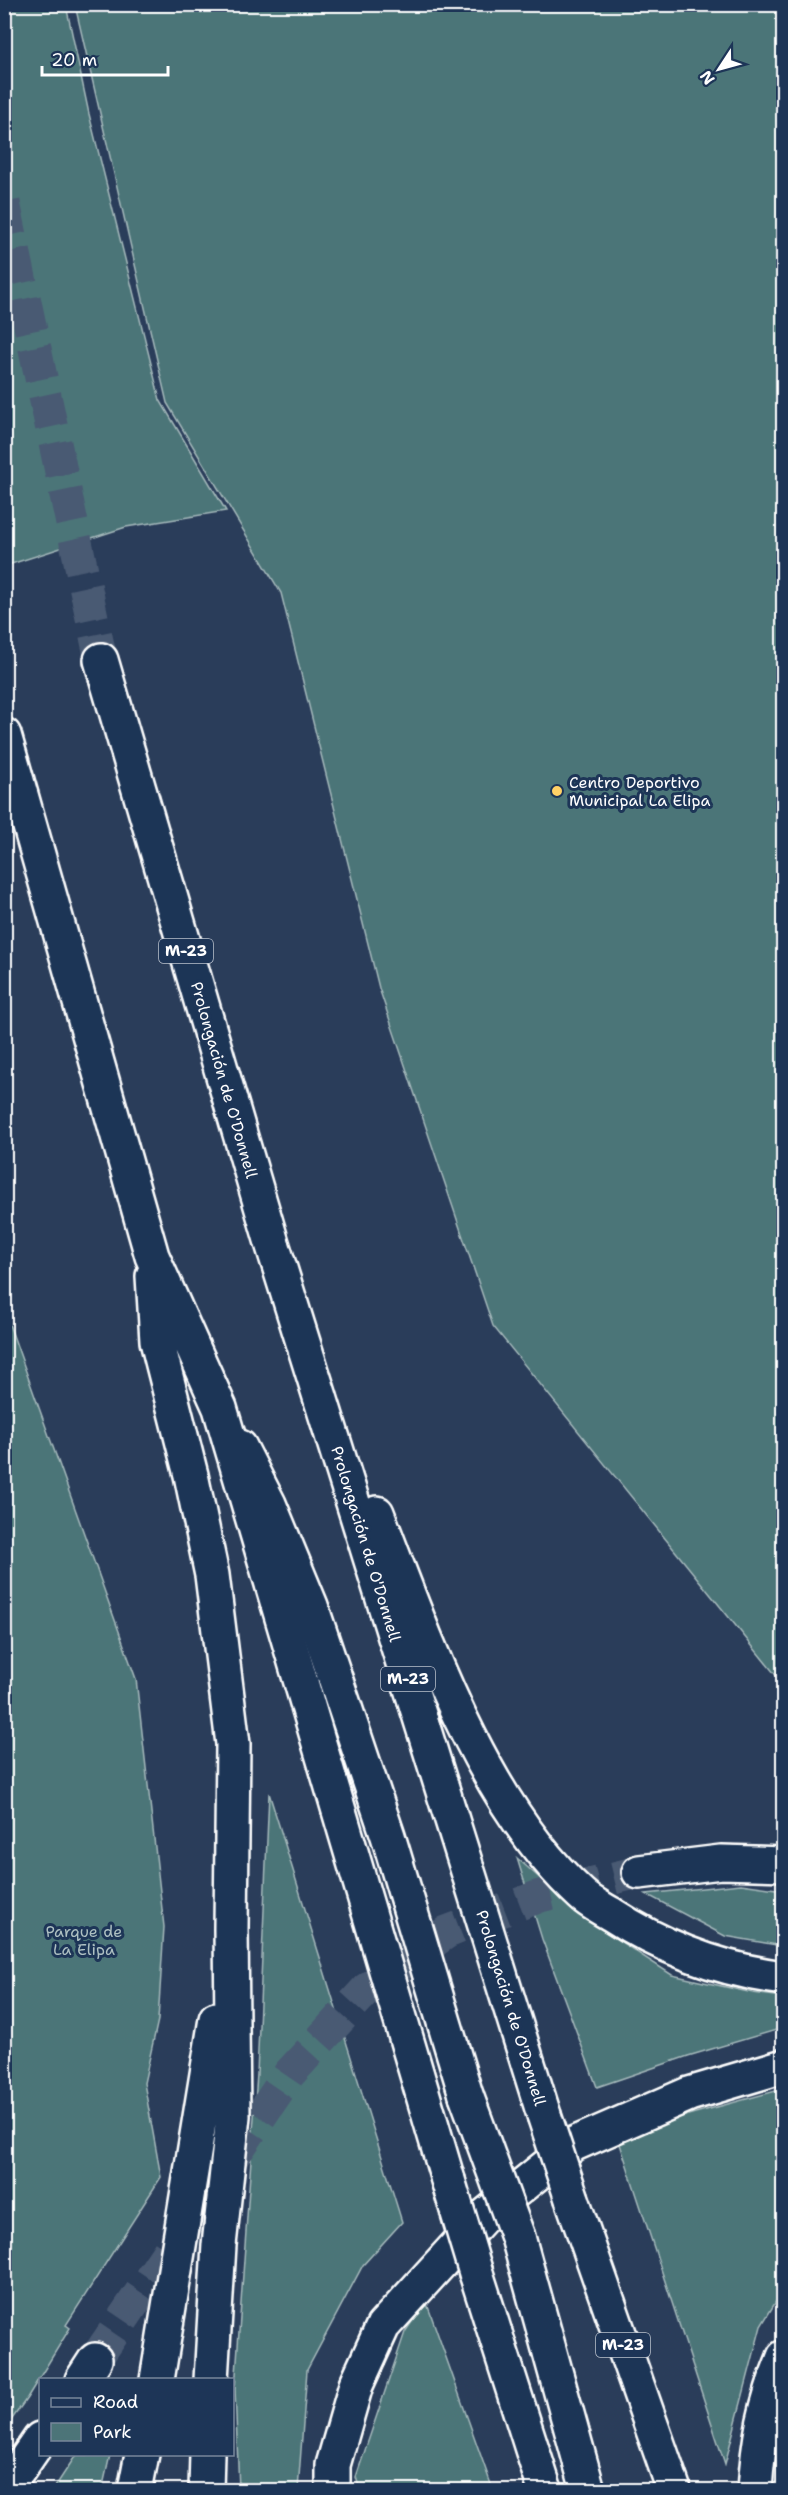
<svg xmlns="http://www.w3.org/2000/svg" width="788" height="2495" font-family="'Shantell Sans',sans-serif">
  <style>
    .green { fill: #4c7478; stroke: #a6babc; stroke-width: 1.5 }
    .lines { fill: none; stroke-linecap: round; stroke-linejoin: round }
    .minor-tunnel { stroke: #4a5a73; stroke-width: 33; stroke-dasharray: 33 16; stroke-linecap: butt }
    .highway-tunnel { stroke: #4a5a73; stroke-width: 33; stroke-dasharray: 33 16; stroke-linecap: butt }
    .minor-casing { stroke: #fff; stroke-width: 38 }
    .highway-casing { stroke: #fff; stroke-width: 38 }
    .minor { stroke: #1d3557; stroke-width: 33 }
    .highway { stroke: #1d3557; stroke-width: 33 }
    .minor-bridge-casing { stroke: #fff; stroke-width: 38; stroke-linecap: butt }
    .highway-bridge-casing { stroke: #fff; stroke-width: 38; stroke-linecap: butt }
    .minor-bridge { stroke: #1d3557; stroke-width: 33 }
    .highway-bridge { stroke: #1d3557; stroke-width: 33 }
    .poi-dot { fill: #ffd166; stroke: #1d3557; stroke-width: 2 }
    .labels { text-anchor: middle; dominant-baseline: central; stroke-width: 6; stroke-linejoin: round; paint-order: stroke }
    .shield { fill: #1d3557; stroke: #bbc2cd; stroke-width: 1.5 }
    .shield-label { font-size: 15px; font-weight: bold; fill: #fff }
    .poi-label { font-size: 16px; fill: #fff; stroke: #1d3557; text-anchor: start }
    .street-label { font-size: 16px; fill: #fff; stroke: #1d3557 }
    .park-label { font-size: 16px; fill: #aec0c2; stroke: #1d3557 }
  </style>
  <rect width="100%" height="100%" fill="#2a3d5a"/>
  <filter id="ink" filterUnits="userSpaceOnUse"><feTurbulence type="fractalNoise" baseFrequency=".0167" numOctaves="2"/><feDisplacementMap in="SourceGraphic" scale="12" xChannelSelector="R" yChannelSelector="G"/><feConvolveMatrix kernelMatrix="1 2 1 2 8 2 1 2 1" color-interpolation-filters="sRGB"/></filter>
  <g filter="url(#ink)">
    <path class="green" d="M4,5H66L89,114L160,400L226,511L126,527L5,566Z
      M75,5H783V1684L493,1326L379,988L281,593L167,403Z
      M4,1310L136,1679L164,1927L158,2020L144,2083L161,2177L66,2325L70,2328L27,2398L5,2429Z
      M269,1793L402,2222L363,2265L307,2370L298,2490H239L235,2389L257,2074Z
      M517,1858L587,1920L672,1975L753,1993L783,1997V2028L688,2056L597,2087L542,1939Z
      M741,1884L783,1890V1946L725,1936L646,1894Z
      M783,2089V2290L761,2326L725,2464L619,2141L677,2118Z
      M426,2301L493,2490H360L356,2477L405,2332Z
      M76,2455H110L102,2490H53Z"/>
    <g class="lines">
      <path class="minor-tunnel" d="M95,2360L289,2074L367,1989L447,1932L540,1896L639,1872"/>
      <path class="highway-tunnel" d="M4,203L101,660"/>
      <defs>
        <path id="minor" d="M240,1447L269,1504L311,1606L388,1836L466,2095
          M639,1872L721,1862L784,1864
          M518,2237L588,2490
          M82,2380L95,2360
          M5,2490L40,2439"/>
        <path id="highway" d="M101,660L272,1243L544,2115
          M4,735L152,1256L220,1408L448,2180
          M153,1276L157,1341L191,1475L212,1575L233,1744L231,1929L233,2116L219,2245L211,2380
          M377,1513C425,1637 481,1803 581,1894C589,1902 601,1908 611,1914C663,1948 722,1970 784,1978
          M572,2199L674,2490
          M476,2273L545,2490
          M157,2380L216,2019
          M135,2490L142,2454
          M206,2490L207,2454
          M333,2490V2465L356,2385L383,2326L482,2218L574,2144L689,2094L784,2066
          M755,2490C758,2442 765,2403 784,2357"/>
      </defs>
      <use href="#minor" class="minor-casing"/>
      <use href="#highway" class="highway-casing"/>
      <use href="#minor" class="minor"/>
      <use href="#highway" class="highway"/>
      <defs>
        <path id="minor-bridge" d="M466,2095L518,2237"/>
        <path id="highway-bridge" d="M544,2115L572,2199
          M448,2180L476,2273"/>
      </defs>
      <use href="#minor-bridge" class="minor-bridge-casing"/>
      <use href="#highway-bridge" class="highway-bridge-casing"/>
      <use href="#minor-bridge" class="minor-bridge"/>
      <use href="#highway-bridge" class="highway-bridge"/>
    </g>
  </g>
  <circle class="poi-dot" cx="557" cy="791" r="6"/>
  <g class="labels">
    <g class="shield">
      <rect x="159" y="939" width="54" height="24" rx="4.5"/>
      <rect x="381" y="1667" width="54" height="24" rx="4.5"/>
      <rect x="596" y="2333" width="54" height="24" rx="4.5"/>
    </g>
    <g class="shield-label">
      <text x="186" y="951">M-23</text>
      <text x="408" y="1679">M-23</text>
      <text x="623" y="2345">M-23</text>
    </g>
    <g class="poi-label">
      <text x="569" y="782">Centro Deportivo<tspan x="569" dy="18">Municipal La Elipa</tspan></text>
    </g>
    <g class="street-label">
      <text transform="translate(224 1080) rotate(74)">Prolongación de O'Donnell</text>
      <text transform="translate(366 1544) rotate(73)">Prolongación de O'Donnell</text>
      <text transform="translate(511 2008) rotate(73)">Prolongación de O'Donnell</text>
    </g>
    <g class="park-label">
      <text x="84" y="1931">Parque de<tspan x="84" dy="18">La Elipa</tspan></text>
    </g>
  </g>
  <rect width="788" height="2495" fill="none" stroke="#1d3557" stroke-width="24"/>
  <rect x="12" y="12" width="764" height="2471" fill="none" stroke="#fff" stroke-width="2" filter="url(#ink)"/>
  <rect x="39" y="2378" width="195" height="78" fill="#1d3557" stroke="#77869a" stroke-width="1.5"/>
  <rect x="51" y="2398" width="30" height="9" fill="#1d3557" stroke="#77869a" stroke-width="1.5"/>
  <text x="93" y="2408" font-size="18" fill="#ffffff">Road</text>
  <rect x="51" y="2423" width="30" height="18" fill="#4c7478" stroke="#77869a" stroke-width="1.5"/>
  <text x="93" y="2438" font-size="18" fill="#ffffff">Park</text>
  <g transform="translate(719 69) rotate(234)" stroke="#1d3557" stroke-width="4.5" paint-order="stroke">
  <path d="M0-4.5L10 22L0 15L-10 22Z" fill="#ffffff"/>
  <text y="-9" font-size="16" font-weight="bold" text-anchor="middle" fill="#ffffff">N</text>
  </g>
  <path d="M42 66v9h126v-9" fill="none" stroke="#ffffff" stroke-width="3"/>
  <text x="51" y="66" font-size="18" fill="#ffffff" stroke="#1d3557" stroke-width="4.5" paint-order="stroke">20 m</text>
</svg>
